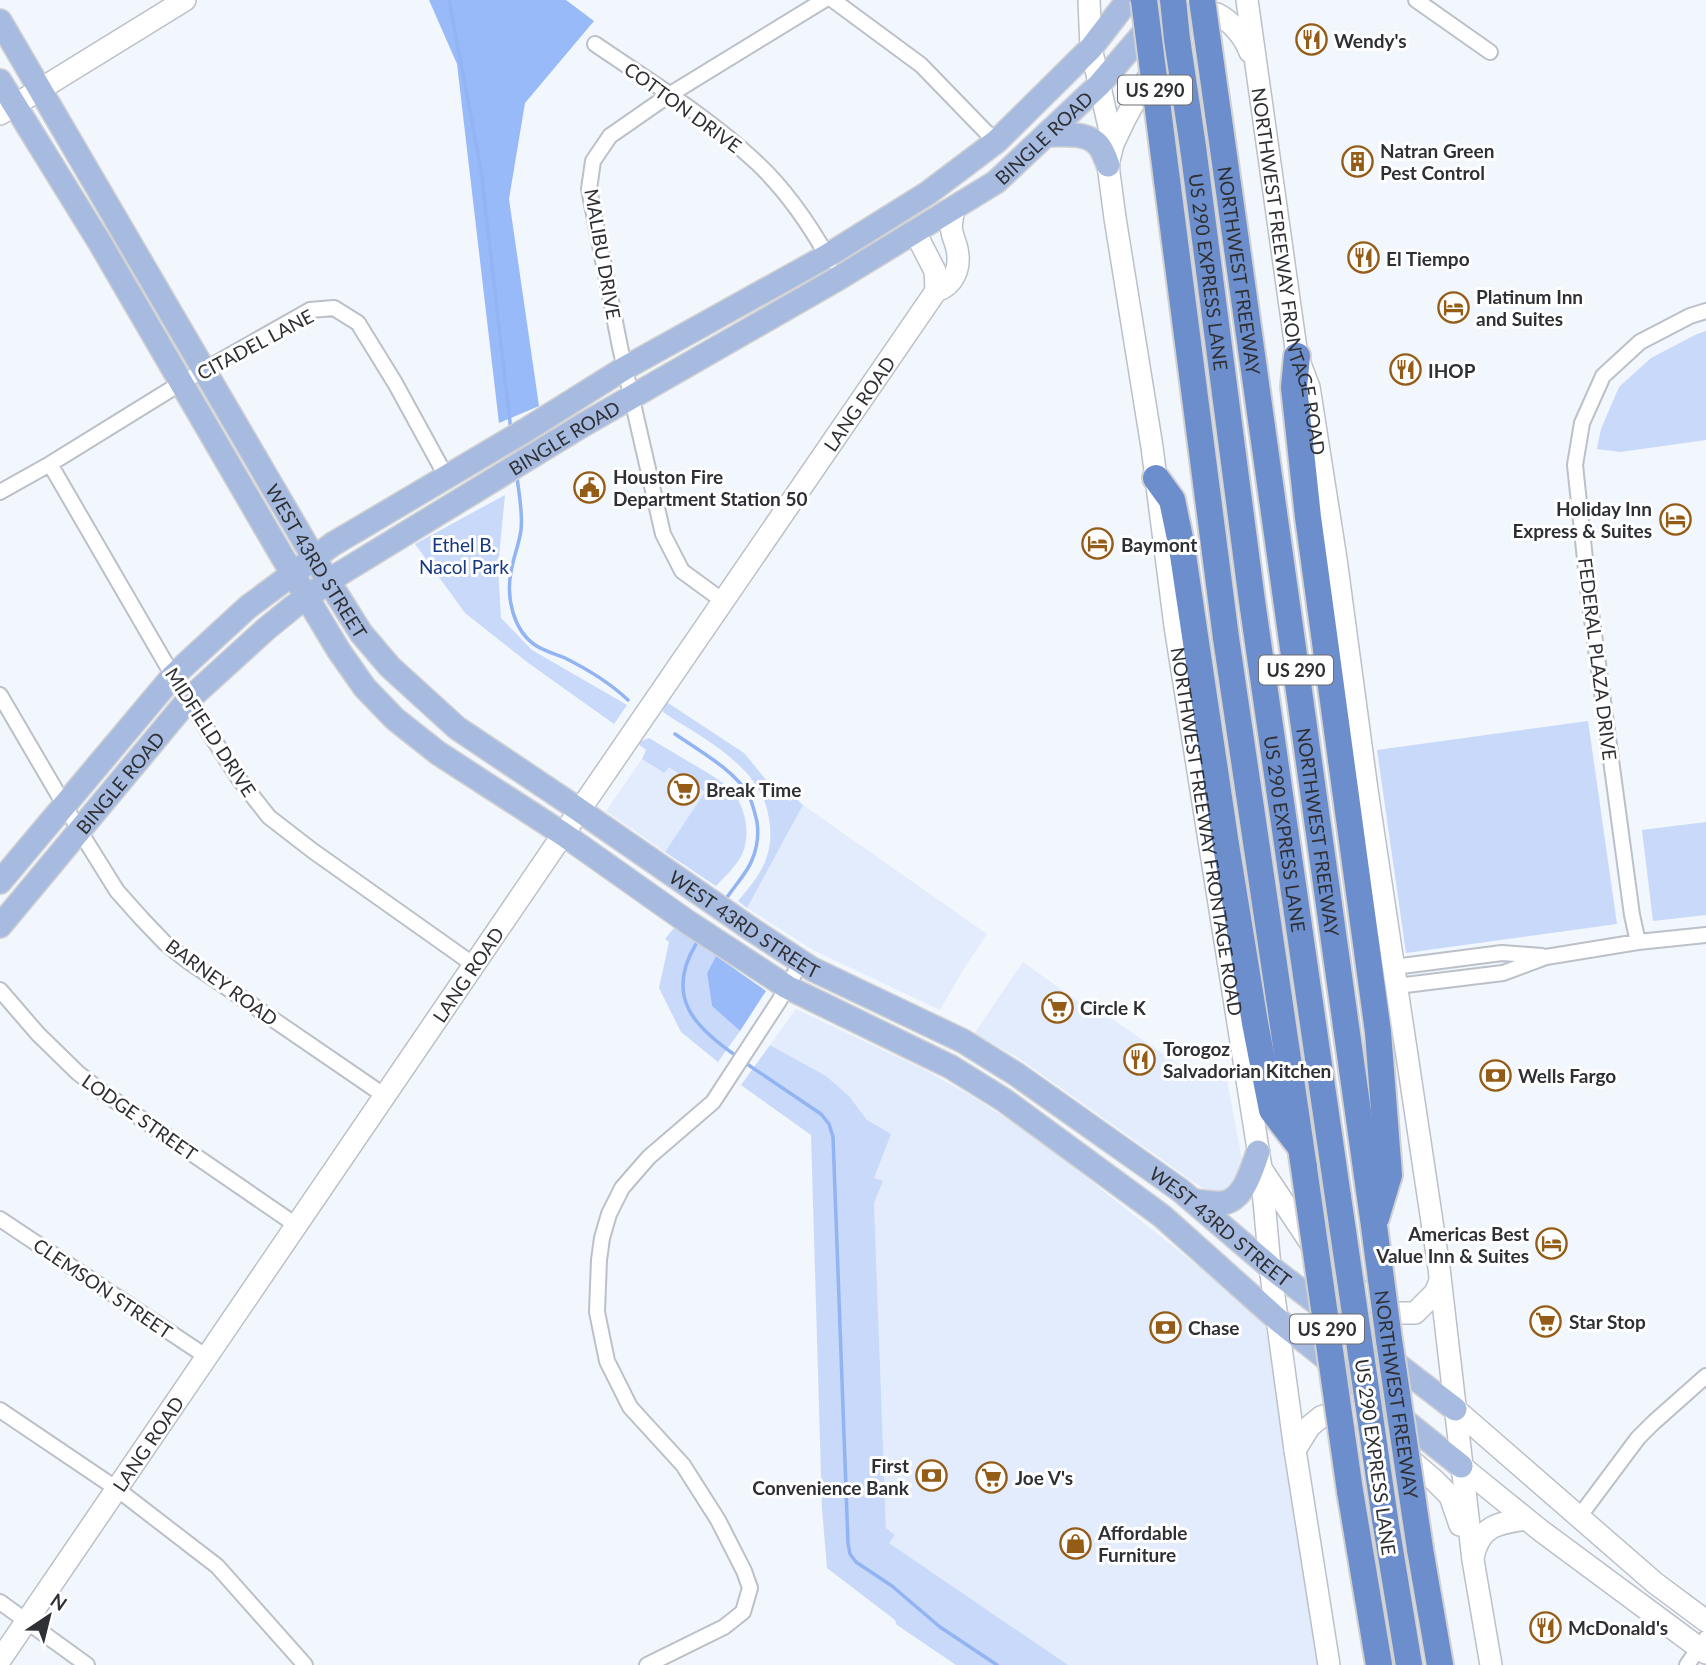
<svg xmlns="http://www.w3.org/2000/svg" width="1706" height="1665" font-family="Lato,sans-serif">
  <style>
    .built { fill: #e3ecfc }
    .green { fill: #c8d9f9 }
    .forest { fill: #99baf9 }
    .lines { fill: none; stroke-linecap: round; stroke-linejoin: round }
    .stream { stroke: #92b4f2; stroke-width: 3.5 }
    .street-casing { stroke: #bbc0c9; stroke-width: 18 }
    .secondary-casing { stroke: #bbc0c9; stroke-width: 24 }
    .primary-casing { stroke: #d1d1d2; stroke-width: 26 }
    .highway-casing { stroke: #d1d1d2; stroke-width: 30 }
    .street { stroke: #fff; stroke-width: 14 }
    .secondary { stroke: #fff; stroke-width: 21 }
    .primary { stroke: #a7bbe1; stroke-width: 23 }
    .highway { stroke: #6d8ecd; stroke-width: 26 }
    .highway-bridge-casing { stroke: #d1d1d2; stroke-width: 30; stroke-linecap: butt }
    .highway-bridge { stroke: #6d8ecd; stroke-width: 26 }
    .labels { text-anchor: middle; dominant-baseline: central; stroke-width: 6; stroke-linejoin: round; paint-order: stroke }
    .shield { fill: #fff; stroke: #6d6e71; stroke-width: 2 }
    .shield-label { font-size: 18px; font-weight: bold; fill: #2e3034 }
    .poi-label { font-size: 19px; font-weight: bold; fill: #2e3034; stroke: #fff; text-anchor: start }
    .street-label { font-size: 19px; fill: #2e3034; stroke: #fff }
    .park-label { font-size: 19px; fill: #16387f; stroke: #fff }
  </style>
  <rect width="100%" height="100%" fill="#f2f6fd"/>
  <path class="built" d="M642,759L663,773L669,766L706,792L665,852L606,811Z
    M803,805L987,934L963,970L940,1010L813,950L747,908Z
    M1023,962L1080,1003L1083,999L1198,1078L1226,1075L1242,1160V1174L1231,1191L1218,1195L1208,1192L1017,1057L974,1034Z
    M796,1009L925,1070L973,1097L1038,1139L1253,1310L1266,1328L1318,1665H1068L889,1543L895,1535L886,1528L874,1202L883,1181L874,1178L867,1120L849,1096L826,1076L770,1045Z"/>
  <path class="green" d="M1706,331V440L1620,452L1597,449L1601,429L1619,387L1651,358L1697,334Z
    M505,495L498,567L501,618L532,650L627,705L614,724L527,662L465,613L415,544Z
    M665,701L744,753L772,787L790,801L794,797L803,805L747,908L738,901C760,876 775,855 769,819C762,766 703,739 663,712Z
    M1588,721L1617,924L1406,953L1377,750Z
    M649,738C665,747 680,757 696,766C709,774 725,782 735,795C746,811 750,834 743,852C738,865 725,876 716,886L665,852L705,792L669,767L664,773L642,759L646,750L637,743Z
    M1706,822V915L1653,921L1642,830Z
    M674,928L716,956L707,973L712,1006L740,1031L718,1062L681,1032L659,988L669,942L665,939Z
    M770,1045L826,1076L849,1096L867,1120L891,1134L874,1178L883,1181L874,1203L886,1528L895,1535L889,1543L1068,1665H956L897,1625L895,1620L827,1568L822,1508L811,1135L741,1085Z"/>
  <path class="forest" d="M429,0H566L594,21L525,103L509,199L539,406L499,423L457,64Z
    M716,956L766,991L740,1031L712,1006L707,973Z"/>
  <g class="lines">
    <path class="stream" d="M449,0L481,170L511,431
      M517,477C519,495 523,512 521,530C519,545 513,558 511,572C506,597 513,630 535,645C544,651 555,654 565,658C587,669 610,683 628,700
      M675,734C698,750 736,771 749,796C753,804 755,814 757,822C759,835 757,848 752,860C747,873 736,884 728,896
      M696,944C664,997 695,1028 738,1057
      M744,1062L821,1114L829,1124L833,1137L848,1543L850,1554L856,1562L892,1586L940,1627L997,1665"/>
    <defs>
      <path id="street" d="M833,0L921,65L986,132L997,141
        M1416,0L1490,52
        M595,44C649,81 707,116 756,162C786,190 810,225 830,261
        M50,464L173,676L239,779L269,817L313,851L474,965
        M0,492L50,464L181,383L310,310L334,308L358,323L395,383L447,478
        M723,601L682,571L663,534L620,347L589,189L593,161L610,136L669,95L824,0
        M0,695L79,830L117,891L142,919L165,943L185,959L385,1096
        M1638,942L1632,915L1589,597L1575,465L1582,423L1603,376L1640,342L1690,316L1706,311
        M1394,967L1502,953L1542,956
        M1397,986L1503,973L1546,957L1638,942L1706,935
        M0,990L38,1034L78,1073L101,1091L296,1225
        M0,1219L207,1357
        M0,1410L117,1489L217,1566L305,1665
        M1579,1517L1638,1438L1653,1423L1706,1376
        M0,1602L87,1665
        M647,1665L724,1627L743,1612L750,1588L744,1571L718,1520L683,1465L630,1407L607,1361L597,1312L599,1260L602,1238L609,1214L622,1188L649,1157L713,1102L779,1001L801,962
        M1687,1665L1706,1638"/>
      <g id="secondary">
        <path id="s1" d="M1089,0L1091,48L1113,144L1108,165L1115,218L1152,447L1175,626L1261,1168L1270,1267L1295,1450L1329,1665"/>
        <path id="s2" d="M1247,0L1297,356L1309,387L1336,559L1367,790L1439,1268L1473,1560L1491,1665"/>
        <path d="M0,114L185,0"/>
        <path d="M1113,144L1125,119L1150,74L1199,19L1217,14C1231,21 1244,36 1250,52"/>
        <path d="M936,291C954,285 961,268 957,249C956,243 953,238 952,232C950,225 953,216 954,209"/>
        <path d="M1262,1170L1318,1254L1342,1277L1389,1313H1415L1435,1293L1440,1281"/>
        <path d="M1455,1409L1655,1583L1706,1621"/>
        <path d="M1295,1450L1310,1426L1321,1417L1335,1412L1356,1413L1434,1480L1450,1496L1460,1525"/>
        <path d="M1461,1466L1540,1530L1706,1653"/>
        <path d="M1473,1558C1479,1526 1498,1523 1526,1519"/>
        <path id="s3" d="M0,1660L553,849L936,291L935,271L915,232"/>
      </g>
      <g id="primary">
        <path id="s4" d="M0,21L314,558L361,633L378,653L390,667L457,728L566,801L754,931L812,969L963,1041L1016,1074L1180,1190L1270,1267L1455,1409"/>
        <path d="M0,81L100,243L282,556L339,651L365,688L395,719L438,753L563,834L689,923L787,987L951,1067L1004,1100L1162,1216L1277,1319L1461,1466"/>
        <path d="M1047,135C1065,135 1091,131 1101,149C1104,154 1106,160 1108,165"/>
        <path d="M0,882L173,676L248,607L333,544L526,430L625,368L827,256L928,193L997,141L1091,48L1128,0"/>
        <path id="s5" d="M0,926L188,700L266,629L293,607L341,573L583,425L839,278L996,182L1099,85L1172,0"/>
        <path d="M1194,1201C1203,1202 1214,1204 1223,1203C1244,1200 1252,1169 1258,1152"/>
      </g>
      <g id="highway">
        <path id="s6" d="M1218,113L1374,1226"/>
        <path id="s7" d="M1193,147L1252,601L1338,1197"/>
        <path d="M1167,180L1226,638L1304,1168"/>
        <path d="M1297,356L1294,387L1308,517L1378,1032L1389,1175L1376,1218"/>
        <path d="M1156,478L1172,500L1182,548L1226,845L1255,1023L1272,1110L1299,1145"/>
        <path d="M1350,1491L1379,1665"/>
        <path d="M1385,1519L1409,1665"/>
        <path d="M1420,1549L1440,1665"/>
      </g>
    </defs>
    <use href="#street" class="street-casing"/>
    <use href="#secondary" class="secondary-casing"/>
    <use href="#primary" class="primary-casing"/>
    <use href="#highway" class="highway-casing"/>
    <use href="#street" class="street"/>
    <use href="#secondary" class="secondary"/>
    <use href="#primary" class="primary"/>
    <use href="#highway" class="highway"/>
    <defs>
      <g id="highway-bridge">
        <path d="M1144,0L1167,180"/>
        <path d="M1173,0L1177,39L1193,147"/>
        <path d="M1202,0L1218,113"/>
        <path d="M1304,1168L1350,1491"/>
        <path d="M1338,1197L1385,1519"/>
        <path id="s8" d="M1374,1226L1389,1340L1420,1549"/>
      </g>
    </defs>
    <use href="#highway-bridge" class="highway-bridge-casing"/>
    <use href="#highway-bridge" class="highway-bridge"/>
  </g>
  <defs>
    <symbol id="restaurant-ring" viewBox="-11 -11 22 22"><circle r="9.5" fill="#fff" stroke="#945c17" stroke-width="1.5"/><path d="M-5-6h1v4h1v-4h1v4h1v-4h1v5L-1.5 .5V6h-2V.5L-5-1ZM5-6V6H3V1.5H1.5Q1.5-4 5-6Z" fill="#945c17"/></symbol>
    <symbol id="building-ring" viewBox="-11 -11 22 22"><circle r="9.5" fill="#fff" stroke="#945c17" stroke-width="1.5"/><path d="M-4-6H4V6H1V3H-1V6H-4ZM-2.5-4.3h1.7v1.8h-1.7ZM.8-4.3h1.7v1.8H.8ZM-2.5-1h1.7V.8h-1.7ZM.8-1h1.7V.8H.8Z" fill="#945c17"/></symbol>
    <symbol id="hotel-ring" viewBox="-11 -11 22 22"><circle r="9.5" fill="#fff" stroke="#945c17" stroke-width="1.5"/><path d="M-6-4.5h1.5V1H6V5H4.5V3h-9V5H-6ZM-4 0a1.8 1.8 0 1 1 3.6 0ZM.5 0V-2.5h3Q6-2.5 6 0Z" fill="#945c17"/></symbol>
    <symbol id="civic-ring" viewBox="-11 -11 22 22"><circle r="9.5" fill="#fff" stroke="#945c17" stroke-width="1.5"/><path d="M-.6-6.5H3V-4.5H.6V-3L4-1V1h2V6H-6V1h2V-1L-.6-3ZM-1.2 2.5V6h2.4V2.5Z" fill="#945c17"/></symbol>
    <symbol id="supermarket-ring" viewBox="-11 -11 22 22"><circle r="9.5" fill="#fff" stroke="#945c17" stroke-width="1.5"/><path d="M-6-5.5h2.5l.6 2H6L4.5 2H-2.5L-4.4-4H-6ZM-1.5 3.2a1.3 1.3 0 1 0 .1 0ZM3 3.2a1.3 1.3 0 1 0 .1 0Z" fill="#945c17"/></symbol>
    <symbol id="bank-ring" viewBox="-11 -11 22 22"><circle r="9.5" fill="#fff" stroke="#945c17" stroke-width="1.5"/><path d="M-6-4H6V4H-6ZM0-2.3a2.3 2.3 0 1 0 0 4.6a2.3 2.3 0 1 0 0-4.6Z" fill="#945c17"/></symbol>
    <symbol id="shop-ring" viewBox="-11 -11 22 22"><circle r="9.5" fill="#fff" stroke="#945c17" stroke-width="1.5"/><path d="M-5-2.5h2.3a2.7 3.5 0 0 1 5.4 0H5L5.5 6h-11ZM-1.5-2.5h3a1.5 2.3 0 0 0-3 0Z" fill="#945c17"/></symbol>
  </defs>
  <g fill-rule="evenodd">
    <use href="#restaurant-ring" x="1294" y="22" width="35" height="35"/>
    <use href="#building-ring" x="1340" y="144" width="35" height="35"/>
    <use href="#restaurant-ring" x="1346" y="240" width="35" height="35"/>
    <use href="#hotel-ring" x="1436" y="290" width="35" height="35"/>
    <use href="#restaurant-ring" x="1388" y="352" width="35" height="35"/>
    <use href="#civic-ring" x="572" y="470" width="35" height="35"/>
    <use href="#hotel-ring" x="1658" y="502" width="35" height="35"/>
    <use href="#hotel-ring" x="1080" y="526" width="35" height="35"/>
    <use href="#supermarket-ring" x="666" y="772" width="35" height="35"/>
    <use href="#supermarket-ring" x="1040" y="990" width="35" height="35"/>
    <use href="#restaurant-ring" x="1122" y="1042" width="35" height="35"/>
    <use href="#bank-ring" x="1478" y="1058" width="35" height="35"/>
    <use href="#hotel-ring" x="1534" y="1226" width="35" height="35"/>
    <use href="#supermarket-ring" x="1528" y="1304" width="35" height="35"/>
    <use href="#bank-ring" x="1148" y="1310" width="35" height="35"/>
    <use href="#bank-ring" x="914" y="1458" width="35" height="35"/>
    <use href="#supermarket-ring" x="974" y="1460" width="35" height="35"/>
    <use href="#shop-ring" x="1058" y="1526" width="35" height="35"/>
    <use href="#restaurant-ring" x="1528" y="1610" width="35" height="35"/>
  </g>
  <g class="labels">
    <g class="shield">
      <rect x="1118" y="75.5" width="74" height="29" rx="5"/>
      <rect x="1259" y="655.5" width="74" height="29" rx="5"/>
      <rect x="1290" y="1314.5" width="74" height="29" rx="5"/>
    </g>
    <g class="shield-label">
      <text x="1155" y="90">US 290</text>
      <text x="1296" y="670">US 290</text>
      <text x="1327" y="1329">US 290</text>
    </g>
    <g class="poi-label">
      <text x="1334" y="40">Wendy's</text>
      <text x="1380" y="150">Natran Green<tspan x="1380" dy="22">Pest Control</tspan></text>
      <text x="1386" y="258">El Tiempo</text>
      <text x="1476" y="296">Platinum Inn<tspan x="1476" dy="22">and Suites</tspan></text>
      <text x="1428" y="370">IHOP</text>
      <text x="613" y="476">Houston Fire<tspan x="613" dy="22">Department Station 50</tspan></text>
      <text x="1652" y="508" text-anchor="end">Holiday Inn<tspan x="1652" dy="22">Express &amp; Suites</tspan></text>
      <text x="1121" y="544">Baymont</text>
      <text x="706" y="789">Break Time</text>
      <text x="1080" y="1007">Circle K</text>
      <text x="1163" y="1048">Torogoz<tspan x="1163" dy="22">Salvadorian Kitchen</tspan></text>
      <text x="1518" y="1075">Wells Fargo</text>
      <text x="1529" y="1233" text-anchor="end">Americas Best<tspan x="1529" dy="22">Value Inn &amp; Suites</tspan></text>
      <text x="1569" y="1321">Star Stop</text>
      <text x="1188" y="1327">Chase</text>
      <text x="909" y="1465" text-anchor="end">First<tspan x="909" dy="22">Convenience Bank</tspan></text>
      <text x="1015" y="1477">Joe V's</text>
      <text x="1098" y="1532">Affordable<tspan x="1098" dy="22">Furniture</tspan></text>
      <text x="1568" y="1627">McDonald's</text>
    </g>
    <g class="street-label">
      <text transform="translate(683 107) rotate(36)">COTTON DRIVE</text>
      <text stroke="none"><textPath href="#s5" startOffset="1321">BINGLE ROAD</textPath></text>
      <text transform="translate(603 254) rotate(80)">MALIBU DRIVE</text>
      <text stroke="none"><textPath href="#s6" startOffset="159">NORTHWEST FREEWAY</textPath></text>
      <text stroke="none"><textPath href="#s2" startOffset="275">NORTHWEST FREEWAY FRONTAGE ROAD</textPath></text>
      <text stroke="none"><textPath href="#s7" startOffset="126">US 290 EXPRESS LANE</textPath></text>
      <text transform="translate(255 344) rotate(-28)">CITADEL LANE</text>
      <text stroke="none"><textPath href="#s3" startOffset="1522">LANG ROAD</textPath></text>
      <text stroke="none"><textPath href="#s5" startOffset="754">BINGLE ROAD</textPath></text>
      <text stroke="none"><textPath href="#s4" startOffset="626">WEST 43RD STREET</textPath></text>
      <text transform="translate(1598 659) rotate(83)">FEDERAL PLAZA DRIVE</text>
      <text transform="translate(211 732) rotate(57)">MIDFIELD DRIVE</text>
      <text stroke="none"><textPath href="#s5" startOffset="187">BINGLE ROAD</textPath></text>
      <text stroke="none"><textPath href="#s1" startOffset="842">NORTHWEST FREEWAY FRONTAGE ROAD</textPath></text>
      <text stroke="none"><textPath href="#s7" startOffset="693">US 290 EXPRESS LANE</textPath></text>
      <text stroke="none"><textPath href="#s6" startOffset="726">NORTHWEST FREEWAY</textPath></text>
      <text stroke="none"><textPath href="#s4" startOffset="1194">WEST 43RD STREET</textPath></text>
      <text stroke="none"><textPath href="#s3" startOffset="830">LANG ROAD</textPath></text>
      <text transform="translate(222 982) rotate(36)">BARNEY ROAD</text>
      <text transform="translate(140 1117) rotate(35)">LODGE STREET</text>
      <text stroke="none"><textPath href="#s4" startOffset="1760">WEST 43RD STREET</textPath></text>
      <text transform="translate(103 1288) rotate(34)">CLEMSON STREET</text>
      <text stroke="none"><textPath href="#s8" startOffset="170">NORTHWEST FREEWAY</textPath></text>
      <text stroke="none"><textPath href="#s3" startOffset="262">LANG ROAD</textPath></text>
      <text transform="translate(1376 1457) rotate(82)">US 290 EXPRESS LANE</text>
    </g>
    <g class="park-label">
      <text x="464" y="544">Ethel B.<tspan x="464" dy="22">Nacol Park</tspan></text>
    </g>
  </g>
  <g transform="translate(49 1616) rotate(35)" stroke="#ffffff" stroke-width="5" paint-order="stroke">
  <path d="M0-5L12 26L0 18L-12 26Z" fill="#2e3034"/>
  <text y="-10" font-size="19" font-weight="bold" text-anchor="middle" fill="#2e3034">N</text>
  </g>
</svg>
